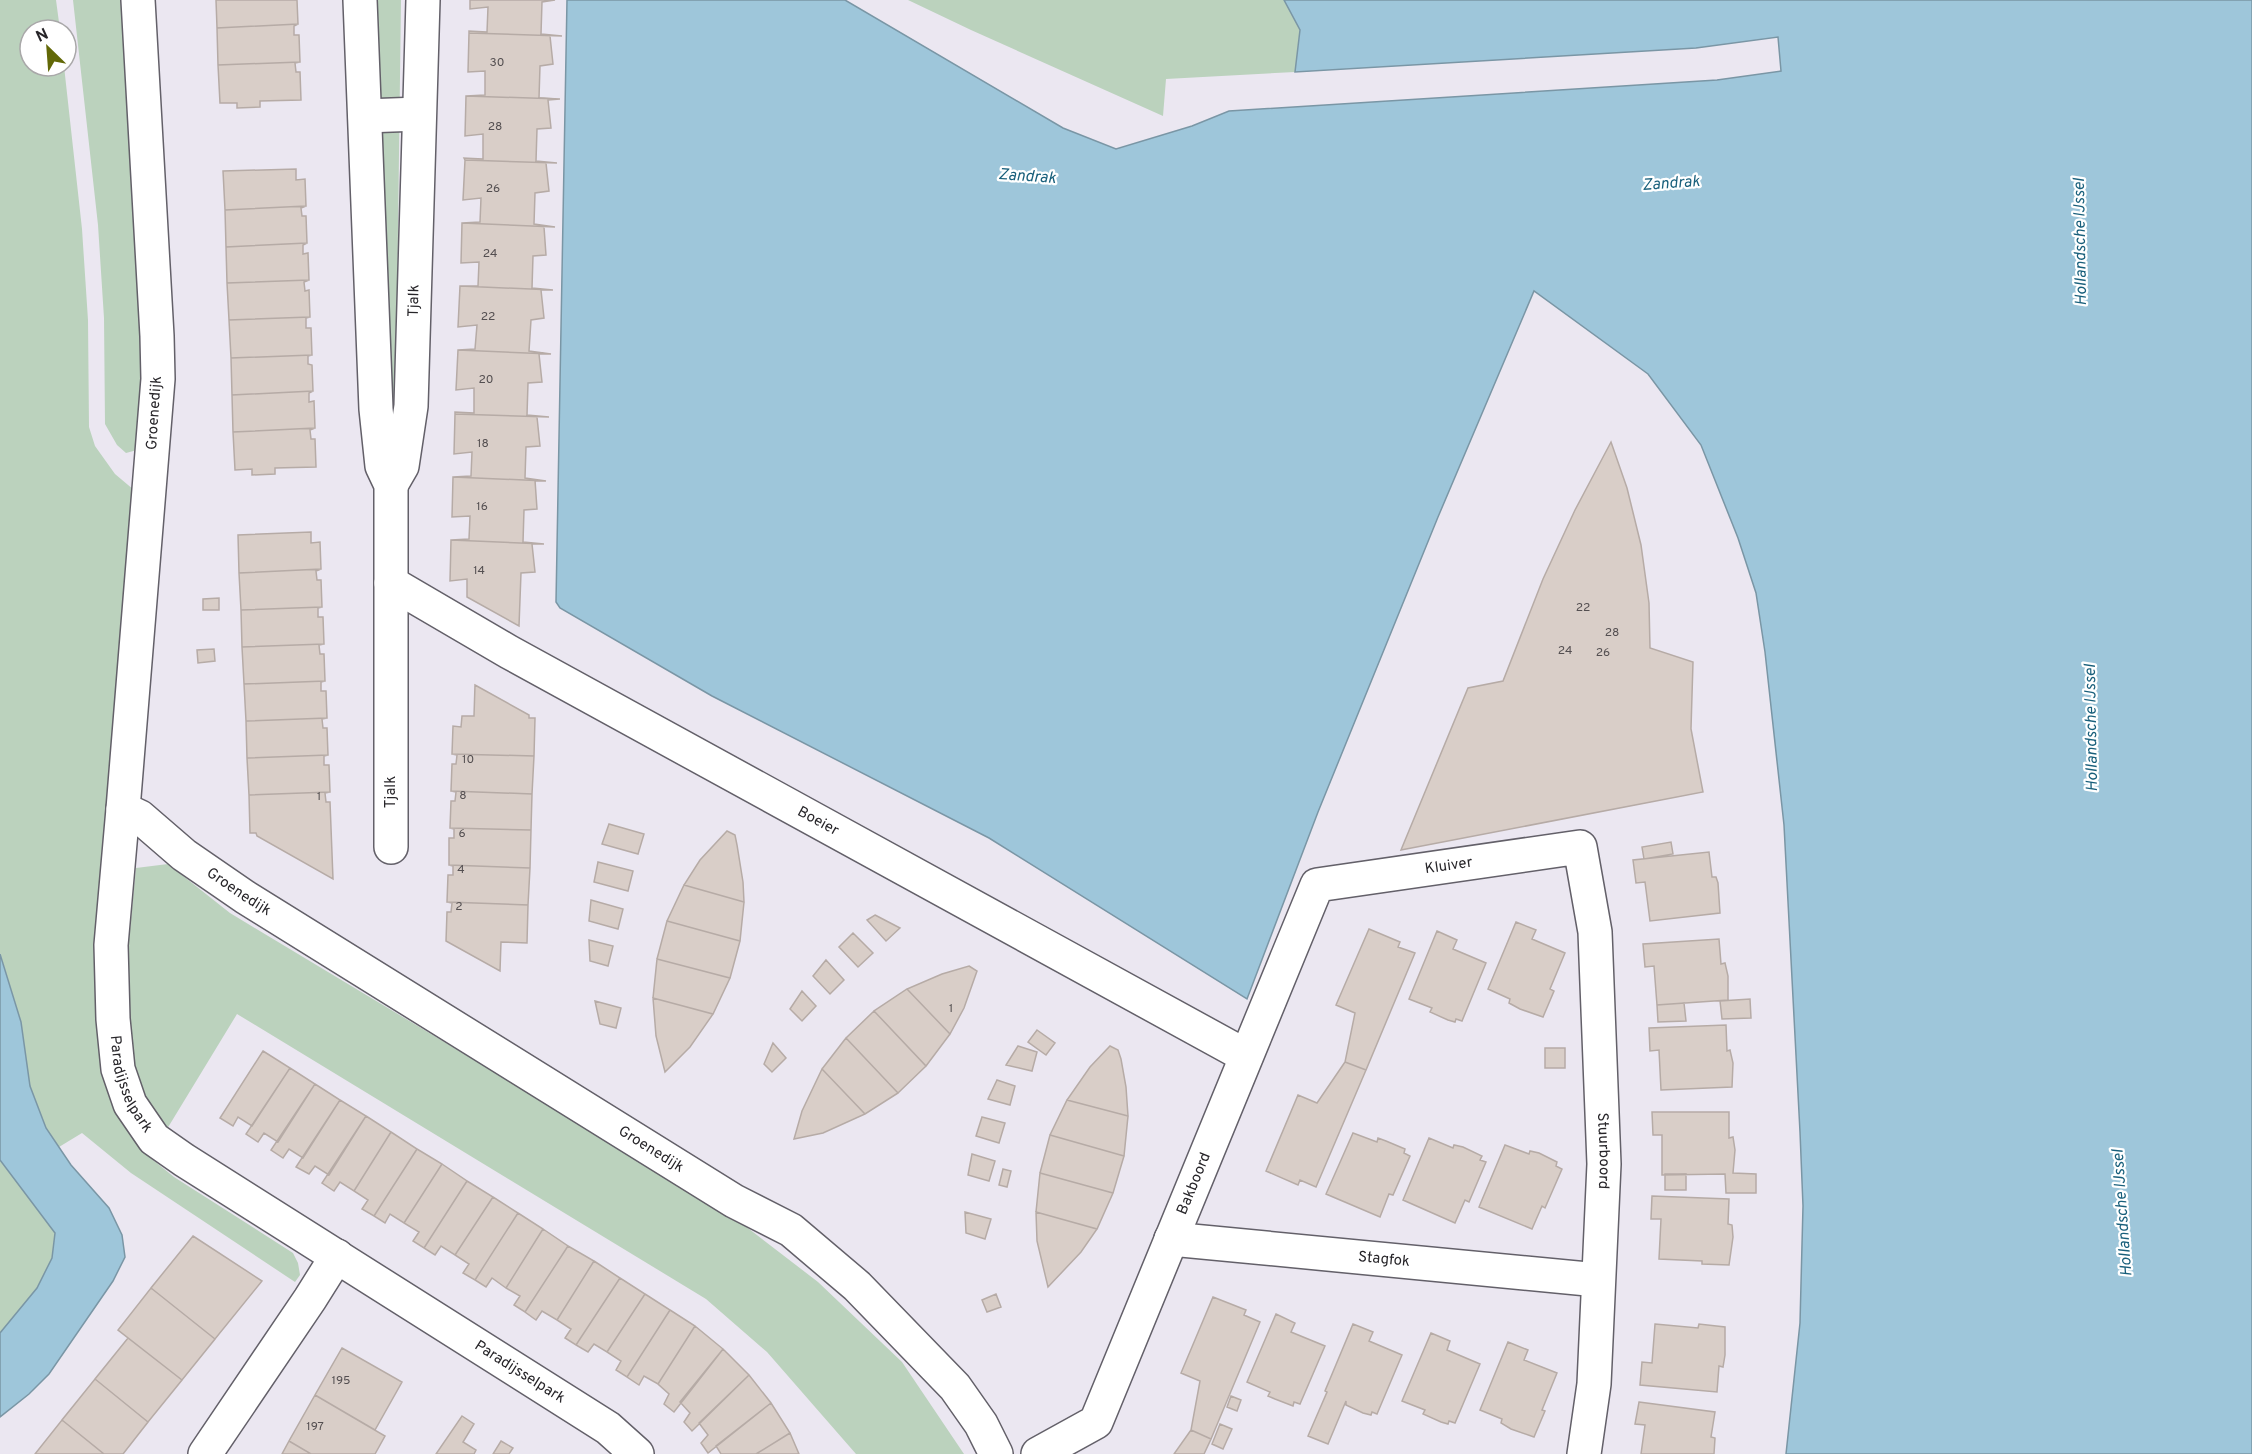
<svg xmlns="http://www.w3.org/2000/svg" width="2252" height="1454" font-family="Overpass,sans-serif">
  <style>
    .green { fill: #bbd2bd }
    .water { fill: #9ec6da; stroke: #7a96a5; stroke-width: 1.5 }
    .building { fill: #d9cec8; stroke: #b6aba6; stroke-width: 1.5 }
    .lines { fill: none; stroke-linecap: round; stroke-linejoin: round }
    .street-casing { stroke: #636069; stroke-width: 36 }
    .street { stroke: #fff; stroke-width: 33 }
    .labels { text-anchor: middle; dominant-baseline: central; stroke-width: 4.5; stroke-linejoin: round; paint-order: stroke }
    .number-label { font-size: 12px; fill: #544f51 }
    .street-label { font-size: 15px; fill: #272529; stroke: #fff }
    .water-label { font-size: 16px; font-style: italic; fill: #185f7b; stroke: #fff }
  </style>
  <rect width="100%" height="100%" fill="#ebe7f1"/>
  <path class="green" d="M0,0H56L60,30H30V66H64L82,229L88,320L89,427L95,446L115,474L134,490L108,805L94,945L96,1019L102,1073L116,1113L142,1151L174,1177L293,1253L298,1263L300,1275L295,1282L131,1173L82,1133L59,1147L46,1128L30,1086L21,1022L0,953Z
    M73,0H124L144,339L137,450L126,453L117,445L105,424L104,318L98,225Z
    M365,0H401L395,462Z
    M908,0H1284L1300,30L1295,72L1166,79L1163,116L971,30Z
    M168,864L230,913L727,1212L818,1282L902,1362L964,1454H856L767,1352L706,1299L237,1014L167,1129L144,1099L134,1065L128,1018L129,939L136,868Z
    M0,1160L55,1233L52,1258L37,1288L0,1333Z"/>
  <path class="water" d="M567,0H845L1063,128L1116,149L1192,126L1229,111L1717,80L1781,71L1778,37L1696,48L1295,72L1300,30L1284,0H2252V1454H1786L1800,1323L1803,1206L1800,1132L1784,825L1765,652L1756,593L1738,538L1701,445L1648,374L1534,291L1438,517L1318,812L1247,999L989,838L712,696L560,608L556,602Z
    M0,954L21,1022L30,1086L46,1128L71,1165L109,1208L122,1235L125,1257L113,1281L49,1374L29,1394L0,1417V1333L37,1288L52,1258L55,1233L0,1160Z"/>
  <path class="building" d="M216,0H297L298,24L217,28Z
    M470,0H555L542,2L541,34L562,36L469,33V31L487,32L488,7L470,9Z
    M298,24L294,26V35H299L300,62L218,65L217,28Z
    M469,33L562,36H550L553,64L540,66L539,98L560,99L466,96L485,95V71L468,72Z
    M300,62L295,63L296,72H300L301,100L260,101V107L237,108V103H220L218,65Z
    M466,96L560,99L548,100L551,128L537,129L536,161L557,163L465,160L464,158L483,159V134L465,136Z
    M465,160L557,163H546L549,191L535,193L534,224L555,227L462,223L480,222L481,198L463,200Z
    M296,169V180L305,179L306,206L225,210L223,171Z
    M306,206L301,208L302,216H306L307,243L226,247L225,210Z
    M462,223L555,227H544L546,255L533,256L532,288L553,290L460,286H478L479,262L461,263Z
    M307,243L303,245V254L308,253L309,280L227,283L226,247Z
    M309,280L304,282L305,291L309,290L310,317L229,320L227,283Z
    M460,286L553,290H541L544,318L531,320L529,351L551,354L458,350L475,349L477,325L458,327Z
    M310,317L306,318V328H311L312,355L231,358L229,320Z
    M458,350L551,354H539L542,382L528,383L527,415L549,417L455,414V412L474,413V388L456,390Z
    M312,355L308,356V364L312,365L313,391L232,395L231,358Z
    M313,391L309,393V402L314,401L315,428L233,432L232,395Z
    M455,414L549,417H537L540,446L526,447L525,478L546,481L453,477L471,476L472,452L454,454Z
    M315,428L310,430L311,439H315L316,467L275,468V474L252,475V469L235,470L233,432Z
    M1611,442L1627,488L1641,545L1649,603L1650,648L1693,662L1691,729L1703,792L1401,850L1468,688L1503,681L1543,579L1575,510Z
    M453,477L546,481L535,480L537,509L524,510L523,542L544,544L451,540L469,539L470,516L452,517Z
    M311,532V543L320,542L321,569L239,573L238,535Z
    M451,540L544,544H532L535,572L521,573L519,626L467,597V579L450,581Z
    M321,569L316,571L317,580H321L322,607L241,610L239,573Z
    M219,598V610H203V599Z
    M322,607L318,608V617H323L324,644L242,647L241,610Z
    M324,644L319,645L320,654H324L325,681L244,684L242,647Z
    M214,649L215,661L198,663L197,650Z
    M325,681L321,682V691H326L327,718L246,721L244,684Z
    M475,685L529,715V718H535L534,756L452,754L453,726L461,727L462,716H474Z
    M327,718L322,719L323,728H327L328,755L247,758L246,721Z
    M452,754L534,756L532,794L451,791L452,764H456L457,755Z
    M328,755L324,756V765H329L330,792L249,795L247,758Z
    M451,791L532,794L531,830L450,828L451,801H455L456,792Z
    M330,792L325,793L326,802H330L333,879L257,836L256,833H250L249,795Z
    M609,824L644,834L638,854L602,844Z
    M450,828L531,830L530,868L449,865V838H454V829Z
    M727,831L735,835L737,845L743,882L744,902L684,885L700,860Z
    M1671,842L1673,854L1644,859L1642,847Z
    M1709,852L1712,877H1716L1718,883L1720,913L1650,921L1645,882L1636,883L1633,860Z
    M598,862L633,871L628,891L594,882Z
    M449,865L530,868L528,905L447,902L448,875H453V866Z
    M684,885L744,902L740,941L667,921Z
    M591,900L623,909L618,929L589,921Z
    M447,902L528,905L527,943L501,942L500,971L446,941L447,912H451L452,903Z
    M875,915L900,928L886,941L867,920Z
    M667,921L740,941L730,978L657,959Z
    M1516,922L1536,930L1532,939L1565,953L1550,989L1554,991L1543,1017L1520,1009L1509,1003L1510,999L1488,989Z
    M1369,929L1400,942L1398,947L1415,953L1366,1070L1345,1062L1355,1013L1336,1005Z
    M1437,931L1457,940L1453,949L1486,963L1462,1021L1456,1019L1455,1022L1448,1020L1430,1012L1432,1008L1409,999Z
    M853,933L873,953L858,967L839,947Z
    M1719,939L1721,964L1725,963L1728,976V1000L1657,1005L1654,966L1645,967L1643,944Z
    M589,940L613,946L608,966L590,961Z
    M657,959L730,978L713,1014L653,998Z
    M826,960L844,980L830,994L813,976Z
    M969,966L977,971L964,1008L950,1034L907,989L942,974Z
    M907,989L950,1034L926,1066L874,1011Z
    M802,991L816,1006L802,1021L790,1009Z
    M653,998L713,1014L690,1047L665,1072L656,1036Z
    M1750,999L1751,1018L1722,1019L1720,1001Z
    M595,1001L621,1008L616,1028L600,1024Z
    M1684,1003L1686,1021L1658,1022L1657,1005Z
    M874,1011L926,1066L898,1093L846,1038Z
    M1726,1025L1727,1051L1730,1050L1733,1063L1732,1087L1661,1090L1659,1050L1650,1051L1649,1028Z
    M1037,1030L1055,1043L1046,1055L1028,1042Z
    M846,1038L898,1093L865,1114L822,1069Z
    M773,1043L786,1058L772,1072L764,1064Z
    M1018,1046L1037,1052L1032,1071L1006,1065Z
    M1110,1046L1118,1050L1121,1059L1126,1087L1128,1116L1067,1100L1090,1067Z
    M1545,1048H1565V1068H1545Z
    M263,1051L290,1068L252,1126L238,1117L233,1126L220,1118Z
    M1345,1062L1366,1070L1316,1187L1300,1180L1298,1185L1266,1171L1298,1095L1317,1103Z
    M290,1068L315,1084L278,1142L264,1133L258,1142L246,1134Z
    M822,1069L865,1114L823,1133L794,1139L802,1111Z
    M997,1080L1015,1086L1010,1105L988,1099Z
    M315,1084L340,1100L303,1158L289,1149L283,1158L271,1150Z
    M340,1100L366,1116L329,1175L315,1166L309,1174L296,1167Z
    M1067,1100L1128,1116L1124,1156L1050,1135Z
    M1652,1112H1729V1138L1733,1137L1735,1150L1733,1173L1756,1174V1193H1726L1725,1174L1662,1175V1135H1653Z
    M366,1116L391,1132L354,1191L340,1182L334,1191L322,1183Z
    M982,1117L1005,1123L999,1143L976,1136Z
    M391,1132L417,1149L374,1216L362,1209L368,1200L354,1191Z
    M1353,1133L1377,1142L1378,1138L1386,1141L1405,1149L1404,1153L1410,1156L1393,1195L1389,1194L1380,1217L1326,1194Z
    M1050,1135L1124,1156L1113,1193L1040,1173Z
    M1429,1138L1453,1148L1454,1145L1463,1147L1482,1156L1480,1160L1486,1162L1469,1202L1465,1200L1455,1223L1403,1200Z
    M1505,1145L1529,1154L1530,1151L1539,1153L1557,1162L1556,1166L1562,1169L1545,1208L1542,1206L1532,1229L1479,1207Z
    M417,1149L442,1164L404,1223L390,1214L385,1223L374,1216Z
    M972,1154L995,1161L989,1181L968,1175Z
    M442,1164L467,1181L424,1248L413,1241L419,1232L404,1223Z
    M1003,1169L1011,1171L1007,1187L999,1185Z
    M1040,1173L1113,1193L1097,1229L1036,1212Z
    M1665,1174H1686V1190H1665Z
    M467,1181L493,1197L455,1255L441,1246L435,1255L424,1248Z
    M1652,1196L1729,1199L1728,1224L1732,1225L1733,1237L1729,1265L1702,1264V1261L1659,1259L1661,1219H1651Z
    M493,1197L518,1213L475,1280L463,1273L469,1264L455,1255Z
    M965,1212L991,1219L985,1239L966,1233Z
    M1036,1212L1097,1229L1081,1252L1048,1287L1037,1241Z
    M518,1213L543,1229L506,1288L492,1278L486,1287L475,1280Z
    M543,1229L568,1246L525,1312L514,1305L520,1296L506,1288Z
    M193,1236L262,1281L215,1339L151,1288Z
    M568,1246L594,1261L557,1320L542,1311L536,1320L525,1312Z
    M594,1261L620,1278L576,1345L565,1338L571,1329L557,1320Z
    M620,1278L645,1294L607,1352L594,1344L588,1352L576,1345Z
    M151,1288L215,1339L182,1380L118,1330Z
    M645,1294L670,1310L627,1377L616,1370L621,1361L607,1352Z
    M996,1294L1001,1307L987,1312L982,1300Z
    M1213,1297L1246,1310L1244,1315L1260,1322L1211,1439L1191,1430L1200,1381L1181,1373Z
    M670,1310L695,1326L658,1384L644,1376L639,1385L627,1377Z
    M1276,1314L1295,1323L1291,1332L1325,1346L1300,1404L1294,1402L1293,1406L1275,1399L1268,1396L1270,1392L1247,1382Z
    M1353,1324L1373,1332L1369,1341L1402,1355L1377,1414L1372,1412L1371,1415L1363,1413L1346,1405V1401L1328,1444L1308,1436L1327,1392L1325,1391Z
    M1655,1324L1698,1328L1699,1324L1725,1327V1355L1723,1367L1719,1366L1717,1392L1640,1385L1642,1362L1652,1363Z
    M695,1326L723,1349L674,1412L664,1404L669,1394L658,1384Z
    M1431,1333L1450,1341L1447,1350L1480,1364L1455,1423L1449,1421L1448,1424L1441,1422L1423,1414L1425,1410L1402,1401Z
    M128,1338L182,1380L148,1422L95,1379Z
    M1508,1342L1528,1350L1524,1360L1557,1373L1542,1410L1545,1411L1534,1437L1511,1429L1501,1423L1502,1419L1480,1410Z
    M342,1348L402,1382L375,1430L315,1395Z
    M723,1349L749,1375L692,1431L684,1422L690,1413L680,1402Z
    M749,1375L771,1403L708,1453L701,1443L708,1435L699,1423Z
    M95,1379L148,1422L123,1454H104L62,1420Z
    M315,1395L385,1436L375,1454H311L289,1441Z
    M1231,1396L1241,1400L1237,1411L1227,1407Z
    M1639,1402L1715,1412L1711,1437L1715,1438L1714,1454H1641L1645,1425L1635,1424Z
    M771,1403L790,1433L756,1454H721L716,1446Z
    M462,1416L474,1424L463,1442L476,1450L474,1454H436Z
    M62,1420L104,1454H35Z
    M1220,1424L1232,1429L1223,1449L1212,1444Z
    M1191,1430L1211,1439L1204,1454H1174Z
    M790,1433L799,1454H756Z
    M289,1441L311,1454H282Z
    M501,1441L513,1448L509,1454H493Z"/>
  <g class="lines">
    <defs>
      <g id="street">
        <path id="s1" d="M138,0L157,336L158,379L123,809L140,817L184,855L245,897L734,1201L791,1230L857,1286L955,1387L981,1424L996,1454"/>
        <path d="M360,0L376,409L382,466L391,485V847"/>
        <path d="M365,116L419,114"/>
        <path id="s2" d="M391,485L402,466L411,406L423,0"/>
        <path id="s3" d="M391,583L509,652L1246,1056"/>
        <path id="s4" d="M123,809L111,945L113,1019L118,1069L130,1104L154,1139L184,1160L608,1428L637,1454"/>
        <path id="s5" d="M1171,1239L1598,1280"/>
        <path d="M205,1454L310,1299L337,1256"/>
        <path id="s6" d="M1038,1454L1096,1422L1317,885L1580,847L1595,932L1604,1164L1594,1384L1584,1454"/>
      </g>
    </defs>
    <use href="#street" class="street-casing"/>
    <use href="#street" class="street"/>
  </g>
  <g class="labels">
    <g class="number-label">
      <text x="497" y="63">30</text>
      <text x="495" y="127">28</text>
      <text x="493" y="189">26</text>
      <text x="490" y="254">24</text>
      <text x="488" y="317">22</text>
      <text x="486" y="380">20</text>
      <text x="483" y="444">18</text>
      <text x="482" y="507">16</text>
      <text x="479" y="571">14</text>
      <text x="1583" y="608">22</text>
      <text x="1612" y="633">28</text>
      <text x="1565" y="651">24</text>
      <text x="1603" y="653">26</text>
      <text x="468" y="760">10</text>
      <text x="463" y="796">8</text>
      <text x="319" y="797">1</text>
      <text x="462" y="834">6</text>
      <text x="461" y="870">4</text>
      <text x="459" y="907">2</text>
      <text x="951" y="1009">1</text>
      <text x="341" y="1381">195</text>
      <text x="315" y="1427">197</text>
    </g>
    <g class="street-label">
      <text stroke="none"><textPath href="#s2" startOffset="188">Tjalk</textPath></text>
      <text transform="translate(155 413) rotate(-86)">Groenedijk</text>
      <text transform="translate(391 792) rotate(-90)">Tjalk</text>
      <text stroke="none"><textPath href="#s3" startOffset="489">Boeier</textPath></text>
      <text stroke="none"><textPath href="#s6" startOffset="780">Kluiver</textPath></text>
      <text stroke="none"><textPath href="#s1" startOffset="954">Groenedijk</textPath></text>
      <text stroke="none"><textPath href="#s4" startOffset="279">Paradijsselpark</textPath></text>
      <text stroke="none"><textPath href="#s1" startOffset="1440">Groenedijk</textPath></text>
      <text stroke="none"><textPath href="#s6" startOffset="1218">Stuurboord</textPath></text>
      <text stroke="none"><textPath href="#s6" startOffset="324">Bakboord</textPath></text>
      <text stroke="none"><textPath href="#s5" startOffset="214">Stagfok</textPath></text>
      <text stroke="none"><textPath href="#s4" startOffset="774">Paradijsselpark</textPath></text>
    </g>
    <g class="water-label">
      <text transform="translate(1027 177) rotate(4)">Zandrak</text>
      <text transform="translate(1671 184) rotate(-4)">Zandrak</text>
      <text transform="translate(2081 242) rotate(-91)">Hollandsche IJssel</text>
      <text transform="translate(2092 728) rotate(-91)">Hollandsche IJssel</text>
      <text transform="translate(2123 1213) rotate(-94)">Hollandsche IJssel</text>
    </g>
  </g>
  <g transform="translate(48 48) rotate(335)"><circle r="28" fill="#ffffff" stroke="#a9a8a9" stroke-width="1.5"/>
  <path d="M0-4.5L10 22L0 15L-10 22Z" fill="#626807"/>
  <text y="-9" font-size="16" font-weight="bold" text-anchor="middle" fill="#272529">N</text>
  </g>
</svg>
